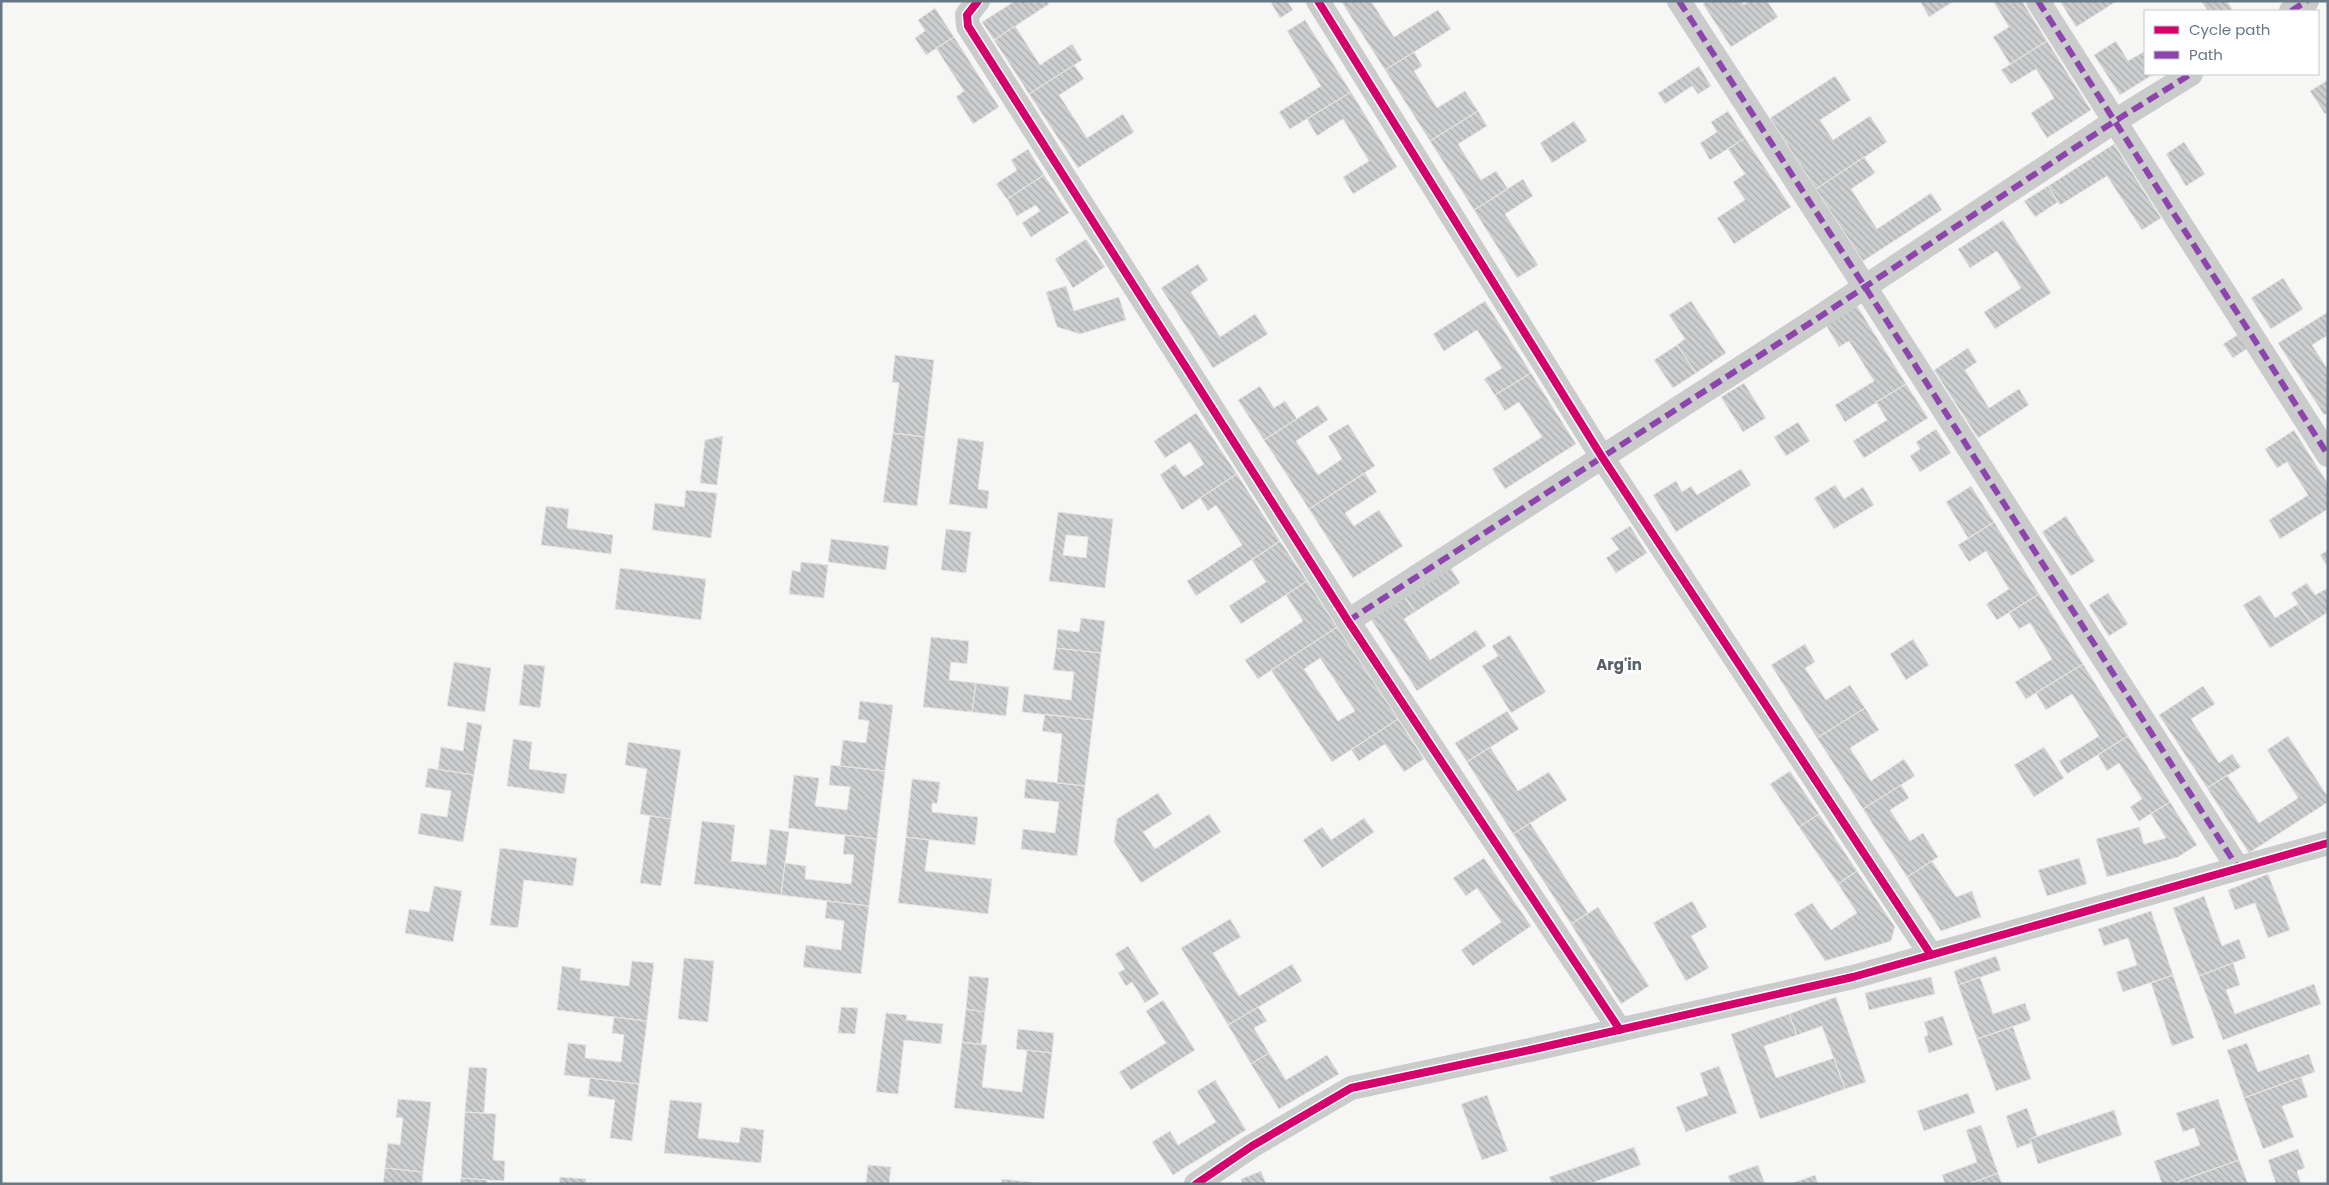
<svg xmlns="http://www.w3.org/2000/svg" width="2329" height="1185" font-family="Poppins,sans-serif">
  <style>
    .building { fill: url(#building-back-hatch); stroke: #e5e5e4; fill-rule: evenodd }
    .lines { fill: none; stroke-linecap: round; stroke-linejoin: round }
    .street { stroke: #cacccc; stroke-width: 24 }
    .quiet { stroke: #8e44ad; stroke-width: 6; stroke-dasharray: 12 6; stroke-linecap: butt }
    .cycleway-casing { stroke: #fff; stroke-width: 11 }
    .cycleway { stroke: #d6006c; stroke-width: 8 }
    .labels { text-anchor: middle; dominant-baseline: central; stroke-width: 5; stroke-linejoin: round; paint-order: stroke }
    .quarter-label { font-size: 15px; font-weight: bold; fill: #556069; stroke: #fff }
  </style>
  <defs>
    <pattern id="building-back-hatch" width="6" height="6" patternUnits="userSpaceOnUse" patternTransform="scale(1.25)"><rect width="6" height="6" fill="#cdcecf"/><path d="M-1 5l2 2M0 0l6 6M5-1l2 2" fill="none" stroke="#aaacad"/></pattern>
  </defs>
  <rect width="100%" height="100%" fill="#f6f6f5"/>
  <path class="building" d="M1015,1H1047L1049,4L994,40L982,22Z
    M1270,1H1287L1293,10L1280,18Z
    M1341,1H1371L1394,37L1438,10L1451,29L1385,70Z
    M1707,1H1741L1744,5L1749,1H1767L1778,17L1731,47L1703,4Z
    M1920,1H1954L1929,17Z
    M1993,1H2022L2047,41L2010,64L1993,37L2009,27Z
    M2060,1H2117L2076,27Z
    M2201,1H2227L2233,11H2208Z
    M935,8L954,37L926,55L915,38L925,31L918,20Z
    M1305,20L1351,92L1290,129L1279,112L1321,86L1287,31Z
    M1015,26L1040,65L1072,44L1082,60L1029,94L994,40Z
    M954,37L999,107L973,124L956,97L964,91L936,48Z
    M2047,41L2091,110L2047,138L2031,113L2054,98L2036,69L2011,84L2001,70Z
    M2116,41L2128,61L2145,51V74H2154L2120,95L2094,55Z
    M1414,52L1422,66L1414,71L1437,108L1465,91L1478,111L1430,141L1385,70Z
    M1074,65L1084,79L1059,95L1087,138L1123,114L1134,132L1078,168L1029,94Z
    M1699,66L1711,86L1698,94L1692,86L1665,104L1658,93Z
    M1835,76L1851,100L1820,120L1833,140L1870,116L1887,142L1816,189L1770,118Z
    M2328,80V113L2325,114L2310,91Z
    M1351,92L1397,167L1353,194L1343,177L1369,161L1343,119L1317,136L1307,119Z
    M1478,111L1487,126L1458,144L1481,180L1496,171L1508,189L1474,210L1430,141Z
    M1728,111L1745,138L1710,160L1700,143L1717,132L1711,122Z
    M1574,121L1587,141L1552,163L1540,143Z
    M1745,138L1791,207L1734,244L1717,218L1745,200L1733,182L1745,174L1728,149Z
    M2184,142L2205,174L2186,186L2166,154Z
    M2114,144L2161,218L2142,230L2107,176L2060,205L2048,186Z
    M1028,149L1044,175L1007,199L996,184L1017,170L1011,160Z
    M1864,157L1875,173L1851,189L1877,229L1931,193L1942,210L1863,261L1816,189Z
    M1044,175L1069,213L1031,237L1022,223L1040,211L1036,205L1017,216L1007,199Z
    M1523,179L1533,196L1505,214L1538,265L1517,278L1474,210Z
    M2048,186L2058,202L2035,217L2024,201Z
    M2003,220L2051,293L1995,329L1984,312L2021,288L1997,251L1970,268L1958,249Z
    M1086,239L1105,267L1073,288L1055,259Z
    M1198,264L1208,280L1191,292L1220,337L1255,314L1268,334L1213,368L1161,288Z
    M2283,278L2303,309L2271,329L2251,298Z
    M1066,286L1074,311L1119,297L1126,320L1080,334L1057,327L1046,292Z
    M1485,301L1531,373L1495,395L1484,379L1502,368L1477,330L1444,351L1433,334Z
    M1691,301L1726,353L1696,373L1677,345L1685,339L1669,315Z
    M1857,306L1906,384L1845,422L1835,405L1874,381L1849,341L1839,347L1826,325Z
    M2328,312V335L2312,345L2328,370V413L2324,415L2278,343Z
    M2239,334L2248,348L2233,358L2223,344Z
    M1677,345L1696,373L1673,388L1654,360Z
    M1968,348L1977,362L1965,370L1989,408L2019,389L2029,405L1978,438L1934,370Z
    M895,355L934,360L925,437L893,433L899,383L892,382Z
    M1531,373L1576,444L1505,489L1492,469L1542,437L1519,402L1505,411L1495,395Z
    M1744,383L1766,418L1743,432L1721,397Z
    M1906,384L1928,418L1864,458L1853,441L1887,420L1876,402Z
    M1260,386L1274,408L1285,401L1297,419L1264,440L1238,400Z
    M1318,405L1328,420L1296,441L1318,475L1342,459L1328,436L1348,424L1375,466L1309,509L1264,440Z
    M1196,413L1237,474L1182,510L1160,475L1175,464L1184,477L1204,464L1190,442L1165,458L1154,441Z
    M1798,422L1810,441L1786,456L1774,437Z
    M1936,429L1951,453L1920,472L1910,456L1920,449L1916,442Z
    M2294,430L2328,484V509L2280,539L2269,520L2308,495L2287,462L2277,468L2265,449Z
    M893,433L925,437L917,506L883,502Z
    M723,436L717,485L700,483L705,440Z
    M958,438L984,442L978,489L989,491L987,509L949,504Z
    M1741,469L1751,485L1676,532L1653,495L1676,481L1682,492L1691,486L1697,495Z
    M1365,473L1377,492L1345,513L1354,526L1379,510L1403,546L1353,578L1309,509Z
    M1237,474L1280,541L1196,596L1187,581L1242,545L1216,505L1208,511L1200,498Z
    M1835,485L1844,499L1863,487L1874,505L1834,529L1814,498Z
    M1971,486L1994,522L1968,538L1946,502Z
    M686,490L717,493L711,538L652,530L655,503L684,507Z
    M546,506L569,509L567,528L613,535L611,554L541,545Z
    M1058,512L1113,519L1105,588L1049,581ZM1066,535L1088,537L1086,558L1063,555Z
    M2066,516L2095,561L2071,576L2042,532Z
    M1994,522L2039,594L1997,620L1986,604L2009,589L1986,551L1969,562L1958,545Z
    M1630,526L1647,553L1616,573L1606,558L1619,549L1611,538Z
    M946,529L971,532L966,573L941,570Z
    M831,539L889,546L886,570L828,562Z
    M1280,541L1307,581L1241,624L1229,606L1266,582L1252,560Z
    M2328,550V567L2320,555Z
    M801,562L828,565L824,598L789,594L792,570L800,572Z
    M1449,565L1460,583L1415,612L1403,594Z
    M620,568L706,579L701,620L615,609Z
    M1307,581L1337,627L1258,679L1245,660L1303,621L1286,595Z
    M2307,583L2315,595L2328,588V612L2311,623L2291,593Z
    M2108,593L2128,624L2109,636L2089,605Z
    M1403,594L1415,612L1404,619L1430,660L1476,630L1486,646L1417,691L1369,616Z
    M2039,594L2083,664L2026,699L2015,682L2052,659L2030,623L2019,629L2009,613Z
    M2260,595L2275,618L2298,604L2311,623L2270,648L2243,605Z
    M1081,618L1105,621L1101,653L1056,648L1058,629L1079,632Z
    M1337,627L1398,719L1332,762L1271,670ZM1320,658L1355,711L1338,721L1304,669Z
    M1510,635L1546,692L1511,713L1482,666L1498,656L1492,646Z
    M931,637L969,641L967,664L951,662L949,680L976,683L972,712L923,707Z
    M1913,639L1929,665L1906,680L1890,654Z
    M1805,644L1815,662L1805,668L1826,700L1850,685L1865,708L1817,738L1771,665Z
    M1056,648L1101,653L1093,720L1022,712L1024,694L1071,700L1074,672L1053,670Z
    M454,662L491,668L485,712L447,706Z
    M524,664L545,666L540,708L519,705Z
    M2083,664L2128,736L2067,774L2059,761L2099,736L2072,694L2046,710L2036,693Z
    M976,683L1009,687L1006,716L972,712Z
    M2203,686L2215,704L2191,719L2219,763L2232,754L2241,767L2207,788L2159,715Z
    M860,701L893,705L885,771L840,766L843,740L866,743L869,721L858,719Z
    M1865,708L1879,730L1850,748L1871,781L1904,759L1915,776L1863,809L1817,738Z
    M1507,711L1519,729L1467,762L1455,743Z
    M1045,714L1093,720L1085,786L1057,783L1062,734L1042,731Z
    M1398,719L1424,759L1404,772L1385,744L1359,761L1351,750Z
    M467,722L482,725L474,775L438,769L441,747L463,751Z
    M2128,736L2170,802L2139,821L2130,807L2142,799L2119,763L2107,771L2098,755Z
    M2288,736L2328,797V802L2249,853L2207,788L2227,775L2259,823L2298,798L2267,750Z
    M513,739L532,742L529,769L567,774L564,794L507,786Z
    M628,742L681,750L671,819L640,814L647,769L625,765Z
    M1490,747L1518,791L1549,772L1567,800L1513,834L1467,762Z
    M2044,747L2064,778L2034,797L2014,765Z
    M831,765L885,771L877,839L788,828L794,775L819,778L815,806L847,810L850,787L829,785Z
    M428,768L474,775L463,842L418,834L421,813L447,817L451,791L425,787Z
    M1790,771L1819,814L1799,827L1770,784Z
    M912,779L940,782L937,804L932,803V812L978,817L975,845L906,837Z
    M1026,779L1085,786L1077,856L1021,849L1023,829L1055,833L1059,802L1024,798Z
    M1901,785L1909,798L1890,810L1910,841L1923,833L1938,857L1907,877L1863,809Z
    M1158,793L1172,814L1143,832L1155,849L1209,814L1221,832L1141,883L1114,842L1117,819Z
    M2170,802L2197,845L2178,857L2107,877L2096,839L2139,827L2144,844L2166,838L2151,814Z
    M1819,814L1857,871L1838,884L1799,827Z
    M650,816L671,819L661,886L640,883Z
    M1364,818L1374,832L1322,868L1303,840L1322,827L1331,840Z
    M702,821L735,825L731,861L766,865L770,829L789,832L781,895L694,884Z
    M1530,823L1588,913L1571,924L1513,834Z
    M845,835L877,839L869,906L781,895L785,863L806,866L805,879L851,884L854,855L843,854Z
    M906,837L929,840L925,871L992,879L988,914L898,903Z
    M500,848L577,858L573,886L524,880L518,928L490,925Z
    M1484,858L1531,926L1473,966L1461,950L1501,922L1477,888L1466,896L1453,878Z
    M2079,858L2087,884L2047,896L2038,870Z
    M1932,861L1956,897L1972,891L1981,917L1941,931L1907,877Z
    M1857,871L1895,927L1891,941L1825,961L1794,914L1812,903L1831,930L1857,913L1838,884Z
    M2268,874L2290,930L2268,938L2255,903L2235,910L2228,890Z
    M434,886L462,891L453,942L405,933L409,909L429,912Z
    M2204,896L2222,946L2239,939L2246,958L2199,976L2173,908Z
    M827,901L869,906L861,974L803,967L806,945L841,950L844,921L825,918Z
    M1692,901L1707,927L1691,936L1709,968L1686,981L1653,923Z
    M1598,907L1649,986L1621,1004L1571,924Z
    M2151,911L2173,975L2123,992L2116,972L2137,965L2128,938L2104,946L2098,929Z
    M1230,919L1241,937L1213,953L1239,996L1292,964L1302,981L1228,1025L1181,948Z
    M1128,946L1159,994L1145,1003L1132,982L1126,986L1118,973L1125,969L1115,954Z
    M1996,956L2001,970L1958,985L1954,971Z
    M684,958L714,961L708,1022L678,1019Z
    M632,961L654,963L647,1021L557,1010L562,966L581,969L580,980L629,986Z
    M2233,963L2240,985L2226,990L2235,1014L2314,984L2321,1004L2223,1040L2199,976Z
    M2173,975L2194,1038L2172,1046L2151,983Z
    M969,976L989,978L985,1012L966,1009Z
    M1931,977L1935,994L1869,1010L1865,993Z
    M1980,977L1993,1014L2025,1003L2031,1020L1977,1039L1958,985Z
    M1836,997L1866,1082L1845,1089L1822,1026L1797,1035L1789,1014Z
    M1163,1000L1195,1050L1131,1090L1119,1072L1166,1043L1146,1011Z
    M841,1007L858,1008L855,1034L838,1033Z
    M1258,1007L1267,1021L1254,1028L1269,1053L1251,1064L1228,1025Z
    M966,1009L985,1012L981,1045L962,1042Z
    M886,1013L907,1015L906,1020L943,1024L941,1044L904,1040L898,1094L876,1092Z
    M1789,1014L1797,1035L1764,1046L1776,1078L1834,1058L1845,1089L1760,1119L1731,1034Z
    M1943,1016L1953,1045L1929,1053L1924,1037L1928,1035L1924,1022Z
    M614,1017L647,1021L639,1084L564,1075L568,1043L586,1045L585,1058L621,1062L624,1035L612,1033Z
    M2013,1027L2031,1079L1996,1091L1977,1039Z
    M1018,1029L1054,1033L1052,1053L1016,1049Z
    M962,1042L987,1045L982,1087L1022,1092L1027,1050L1052,1053L1044,1119L954,1108Z
    M2247,1043L2258,1072L2309,1054L2315,1072L2244,1098L2227,1050Z
    M1269,1053L1286,1080L1327,1055L1339,1074L1279,1109L1251,1064Z
    M1719,1066L1737,1113L1686,1132L1676,1107L1708,1095L1700,1073Z
    M469,1067L487,1068L484,1113L465,1112Z
    M2301,1077L2308,1097L2282,1106L2294,1137L2263,1149L2244,1098Z
    M590,1078L639,1084L632,1141L610,1138L615,1100L588,1096Z
    M1215,1080L1246,1130L1173,1175L1152,1142L1170,1131L1178,1145L1216,1122L1197,1091Z
    M1968,1093L1975,1113L1924,1131L1917,1111Z
    M1487,1095L1508,1151L1482,1160L1461,1104Z
    M398,1099L431,1102L423,1172L385,1168L388,1143L400,1145L403,1118L396,1117Z
    M2218,1099L2239,1160L2172,1184H2162L2154,1161L2200,1145L2194,1128L2183,1132L2176,1113Z
    M670,1100L702,1103L698,1138L739,1143L741,1127L764,1130L761,1163L664,1153Z
    M2027,1108L2037,1136L2030,1139L2031,1143L2017,1148L2006,1116Z
    M2114,1110L2122,1135L2038,1164L2030,1139Z
    M465,1112L496,1114L493,1160L505,1161L504,1181L461,1178Z
    M1981,1125L1998,1173L1969,1184H1945L1942,1175L1977,1162L1966,1130Z
    M1634,1147L1641,1165L1589,1184H1552L1549,1177Z
    M2298,1149L2305,1168L2297,1171L2301,1184H2276L2268,1160Z
    M2239,1160L2248,1184H2180L2179,1181Z
    M868,1165L891,1167L889,1183L900,1184H866Z
    M1758,1165L1765,1184H1731L1728,1176Z
    M385,1168L423,1172L422,1184H383Z
    M1261,1171L1266,1184H1242L1241,1179Z
    M1998,1173L2002,1184H1969Z
    M1815,1175L1818,1184H1794L1793,1183Z
    M560,1177L586,1179L585,1184H559Z
    M461,1178L487,1180V1184H460Z
    M1002,1179L1037,1183V1184H1001Z"/>
  <g class="lines">
    <path class="street" d="M978,1L967,15L968,26L1348,621L1620,1030
      M1318,1L1602,457L1931,955
      M1679,1L1865,287L2238,868
      M2038,1L2328,455
      M2291,11L2307,1
      M1348,621L1821,316L2115,121L2191,74
      M1196,1184L1252,1146L1351,1088L1530,1050L1853,977L2328,843"/>
    <path class="quiet" d="M1679,1L1865,287L2238,868
      M2038,1L2328,455
      M2291,11L2307,1
      M1348,621L1821,316L2115,121L2191,74"/>
    <defs>
      <path id="cycleway" d="M978,1L967,15L968,26L1348,621L1620,1030
        M1318,1L1602,457L1931,955
        M1196,1184L1252,1146L1351,1088L1530,1050L1853,977L2328,843"/>
    </defs>
    <use href="#cycleway" class="cycleway-casing"/>
    <use href="#cycleway" class="cycleway"/>
  </g>
  <g class="labels">
    <g class="quarter-label">
      <text x="1619" y="664">Arg'in</text>
    </g>
  </g>
  <rect width="2329" height="1185" fill="none" stroke="#677783" stroke-width="5"/>
  <rect x="2144" y="10" width="175" height="65" fill="#ffffff" stroke="#c2c9cd"/>
  <rect x="2154" y="26" width="25" height="8" fill="#d6006c" stroke="#c2c9cd"/>
  <text x="2189" y="35" font-size="15" fill="#677783">Cycle path</text>
  <rect x="2154" y="51" width="25" height="8" fill="#8e44ad" stroke="#c2c9cd"/>
  <text x="2189" y="60" font-size="15" fill="#677783">Path</text>
</svg>
